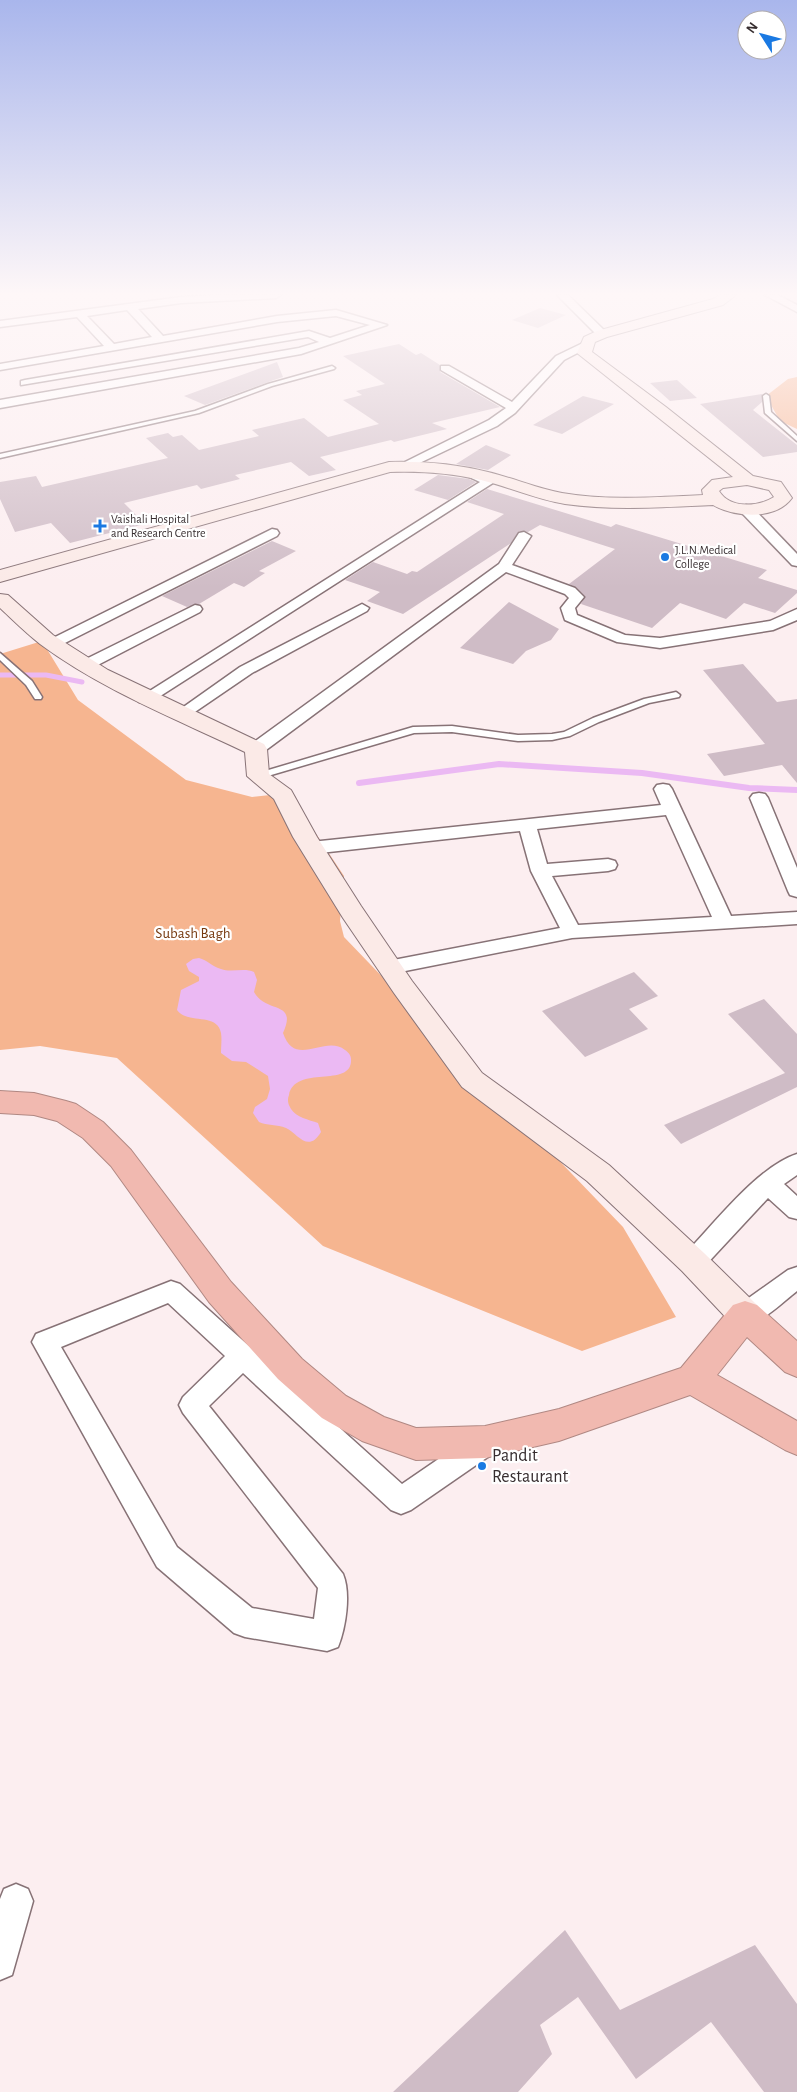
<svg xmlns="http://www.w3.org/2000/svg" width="797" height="2092" font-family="'Alegreya Sans',sans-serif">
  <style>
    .green { fill: #f6b590 }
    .water { fill: #ebb9f3 }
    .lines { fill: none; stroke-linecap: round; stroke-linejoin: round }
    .stream-far1 { stroke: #ebb9f3; stroke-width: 5 }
    .stream { stroke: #ebb9f3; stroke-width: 6 }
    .building { fill: #cfbcc6 }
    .lane-casing { stroke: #877276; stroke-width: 3 }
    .street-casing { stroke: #877276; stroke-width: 3 }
    .secondary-casing { stroke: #877276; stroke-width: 2 }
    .highway-casing { stroke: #b08883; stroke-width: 2 }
    .lane { fill: #fff; fill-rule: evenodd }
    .street { fill: #fff; fill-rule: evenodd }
    .secondary { fill: #fbeae7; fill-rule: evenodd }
    .highway { fill: #f1b9b0; fill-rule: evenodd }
    .poi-dot { fill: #1a79e2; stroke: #fff; stroke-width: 2 }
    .labels { text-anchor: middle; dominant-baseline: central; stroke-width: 4.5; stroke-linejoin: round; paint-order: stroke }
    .far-poi-label { font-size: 12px; fill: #372e30; stroke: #fff; text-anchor: start }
    .park-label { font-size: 15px; fill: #773a10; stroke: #fff }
    .near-poi-label { font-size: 18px; fill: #372e30; stroke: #fff; text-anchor: start }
  </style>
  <rect width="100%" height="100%" fill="#fceef0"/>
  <path class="green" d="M797,377V429L780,421L766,396L788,379Z
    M42,641L78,700L186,780L252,797L289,793L344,876L340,921L344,937L623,1227L676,1317L582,1351L323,1246L117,1058L40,1046L0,1050V654Z"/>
  <path class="water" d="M199,958C207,960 213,967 221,969C232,973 244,967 254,972L257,980L254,992C266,1014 298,1000 283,1033C295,1069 325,1034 345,1050C348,1052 351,1055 351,1059C353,1089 295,1064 289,1095C287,1100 288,1104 291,1109C296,1117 309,1120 318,1123L321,1132C308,1154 297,1133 286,1128C277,1124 267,1126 259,1122L253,1113L255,1107L267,1099L270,1089L268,1076L246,1062L232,1061L221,1053C221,1047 222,1039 221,1033C217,1012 188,1025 177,1010L181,990L199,981V977L189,971L186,964L193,959Z"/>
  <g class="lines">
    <path class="stream-far1" d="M0,675H46L82,682"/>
    <path class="stream" d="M359,783L499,764L642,773L749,788L797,790"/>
  </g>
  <path class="building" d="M540,308L566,315L538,328L512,320Z
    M399,344L416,355L421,353L440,365V372L500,407L432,423L447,429L394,442L391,440L320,457L336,470L309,476L291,462L235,475L240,479L201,489L197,485L124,503L145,524L70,543L51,523L15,532L0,499V482L36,476L42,487L168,458L146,438L168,433L173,437L182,435L199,450L259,436L252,430L304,418L328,437L379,424L343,400L362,395L356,391L385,384L343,356Z
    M277,362L283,377L274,380L205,405L184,396Z
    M677,380L697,398L670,401L650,383Z
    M762,394V402L753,410L797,445V452L763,457L700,404Z
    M583,396L614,404L562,434L533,425Z
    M486,445L511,455L488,470L456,464Z
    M438,475L469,479L476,482L448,500L414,490Z
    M487,489L611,527L616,524L767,570L758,578L797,590V593L775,613L744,603L726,619L680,603L652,628L581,604L585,596L576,587L569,584L615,549L540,525L528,532L519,531L511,543L403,614L367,601L380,592L345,580L373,562L407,574L412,571L417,572L504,514L467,502Z
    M272,541L296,551L259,571L265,573L244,587L234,583L199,604L187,607L162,596Z
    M509,602L559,629L551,640L526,651L513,664L460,648Z
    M743,664L777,702L797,699V783L782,765L724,776L707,754L765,744L703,670Z
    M634,972L658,996L629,1009L648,1029L585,1057L542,1011Z
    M764,999L797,1034V1087L681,1144L664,1125L785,1073L728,1014Z
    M565,1930L620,2010L755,1945L797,2004V2092H764L711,2022L636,2079L578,1997L540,2025L552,2054L518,2092H393Z"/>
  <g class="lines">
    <defs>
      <path id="lane" d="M332,366L335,368L334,369L272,386L199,413L0,458V454L195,411L268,384Z
        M766,394L769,396L771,412L797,436V441L765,413L763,396Z
        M0,653L32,681L42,697L41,699H35L26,685L0,660Z
        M676,692L680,695L679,697L649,703L599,722L570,736L552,740L518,741L452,732L414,733L261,778H255L253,776L255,774L413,727L452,726L518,735L552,734L564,732L593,718L644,699Z"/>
      <path id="street" d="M218,295H281L276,298L181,303L138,309L163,336L277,316L336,310L387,325L301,354L0,408V400L299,348L319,342L308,337L21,385V381L25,380L309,331L330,338L370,325L336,316L277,322L0,370V364L104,346L77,317L0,327V321L181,297ZM127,310L152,337L114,344L87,316Z
        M557,295H568L606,332V336H598Z
        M765,295H778L797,305V312Z
        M585,342L590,345L589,347L564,360L515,413L497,426L407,469L403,470L397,466L489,420L506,408L441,370V366H449L512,402L556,356Z
        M471,471L495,478L496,481L151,702H139L137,699L480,482L465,475L466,472Z
        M746,505L751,506L797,554V566L792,565L741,512L739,509Z
        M272,529L277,530L279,533L277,536L57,647H47L44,644L47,641Z
        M524,532L531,536L512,565L575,588L584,597L575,608L577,615L625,635L660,638L770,621L797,609V620L773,630L660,648L617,642L565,620L561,608L569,598L565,594L506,572L262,753H250L248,749L250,745L499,564L519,533Z
        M362,604L369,608L367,611L252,673L189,716H177L175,713L240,667Z
        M195,605L200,606L202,609L200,612L92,668H80L78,665L80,662Z
        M663,784L669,785L672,789L731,916L797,912V924L572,938L390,974L383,972L380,967L383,962L560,928L531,871L520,831L311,854L305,852L302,848L305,844L311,842L661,805L654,789L657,785ZM666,815L712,917L578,925L552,876L608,871L615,869L617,865L615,861L608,859L547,864L537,829Z
        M759,793L765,794L768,798L797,868V897L790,895L788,891L750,798L753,794Z
        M797,1154V1175L784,1184L797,1196V1219L789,1217L768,1198L702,1269L693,1272L684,1269L681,1262L684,1255C714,1224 757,1167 797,1154Z
        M797,1267V1291C781,1303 757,1330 736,1323L732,1315L736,1307L788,1270Z
        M171,1281L180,1284L402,1484L475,1434L485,1431L495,1434L499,1443L495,1452L411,1510L401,1514L391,1510L243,1373L209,1406L343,1574C351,1593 346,1627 338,1647L327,1651L245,1637L234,1633L157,1567L32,1342L36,1334ZM168,1303L225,1356L183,1397L179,1405L183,1413L318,1588L314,1619L252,1608L177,1547L61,1347Z
        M16,1884L28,1889L33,1901L12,1975L0,1980V1899L4,1889Z"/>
      <path id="secondary" d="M720,295H736L723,305L607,337L595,342L592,352L666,407L753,476L781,482L792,498C775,521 734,517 713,505C664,507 614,511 565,504C535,499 509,487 481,480C451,473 420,471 390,472L0,582V570L389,462C422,461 456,464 488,472C513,478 536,488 562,493C608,501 656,497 703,495L702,490L712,480L733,477L577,353L584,337L597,331L713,299ZM747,485L769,490L774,497C758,507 730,509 719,491L723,488Z
        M0,594L8,595L53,635L108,670L264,744L267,749L269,774L291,790L317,837L361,906L412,981L482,1073L609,1165L704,1253L757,1305L761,1315L757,1325L745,1329L733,1325L682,1271L587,1181L462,1087L394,993L343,918L293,837L274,799L247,776L245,752C176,719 102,690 40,644C26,633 13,620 0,608Z"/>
      <path id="highway" d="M0,1091L34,1093L66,1101L76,1104L103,1122L131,1150L231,1282L302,1359L346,1396L384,1417L416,1428L485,1426L559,1409L681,1368L733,1305L745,1301L757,1305L797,1341V1377L785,1372L747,1337L717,1375L797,1421V1455L785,1450L690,1395L559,1441L485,1458L416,1460L362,1441L322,1418L278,1379L209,1302L111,1166L83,1138L57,1121L34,1115L0,1113Z"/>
    </defs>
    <use href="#lane" class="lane-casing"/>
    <use href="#street" class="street-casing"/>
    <use href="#secondary" class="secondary-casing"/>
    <use href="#highway" class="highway-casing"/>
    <use href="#lane" class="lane"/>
    <use href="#street" class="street"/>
    <use href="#secondary" class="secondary"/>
    <use href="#highway" class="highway"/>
  </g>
  <linearGradient id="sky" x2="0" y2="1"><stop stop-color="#a9b6ec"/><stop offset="0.5" stop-color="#fef7f8"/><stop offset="1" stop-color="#fef7f8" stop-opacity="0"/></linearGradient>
  <rect width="797" height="588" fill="url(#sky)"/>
  <g class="poi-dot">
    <path d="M97.5 518.5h5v5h5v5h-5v5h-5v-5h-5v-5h5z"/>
    <circle cx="665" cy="557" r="5"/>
    <circle cx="482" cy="1466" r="5"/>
  </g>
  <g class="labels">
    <g class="far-poi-label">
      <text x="111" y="519">Vaishali Hospital<tspan x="111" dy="14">and Research Centre</tspan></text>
      <text x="675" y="550">J.L.N.Medical<tspan x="675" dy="14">College</tspan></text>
    </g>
    <g class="park-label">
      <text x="193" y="933">Subash Bagh</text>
    </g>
    <g class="near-poi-label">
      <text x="492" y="1456">Pandit<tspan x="492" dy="21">Restaurant</tspan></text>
    </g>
  </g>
  <g transform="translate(762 35) rotate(306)"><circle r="24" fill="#ffffff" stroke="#afabac"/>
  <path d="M0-4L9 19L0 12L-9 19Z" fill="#1a79e2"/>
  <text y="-8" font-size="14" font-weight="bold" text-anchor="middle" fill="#372e30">N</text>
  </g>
</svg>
